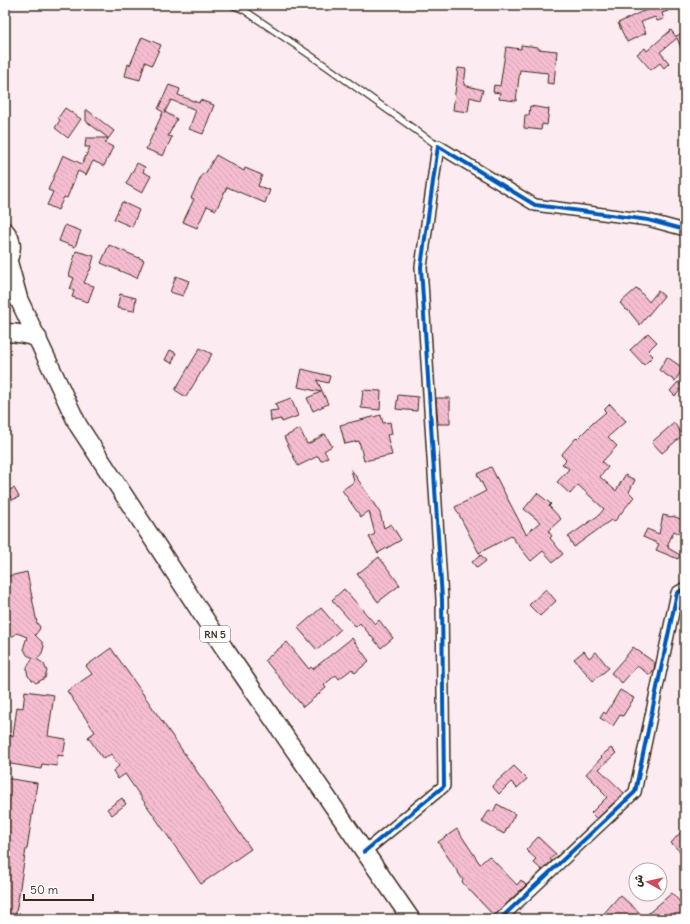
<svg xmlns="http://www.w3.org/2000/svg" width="690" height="924" font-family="Delius,'Playpen Sans Arabic',sans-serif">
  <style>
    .building { fill: url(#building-back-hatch); stroke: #3b2a1e }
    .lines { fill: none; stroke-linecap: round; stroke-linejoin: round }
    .service-casing { stroke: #3b2a1e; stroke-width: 8 }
    .minor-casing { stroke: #3b2a1e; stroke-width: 14 }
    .primary-casing { stroke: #3b2a1e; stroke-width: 20 }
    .service { stroke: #fff; stroke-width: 5.5 }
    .minor { stroke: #fff; stroke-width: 11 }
    .primary { stroke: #fff; stroke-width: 17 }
    .cycleway-casing { stroke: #fff; stroke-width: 6 }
    .cycleway { stroke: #0057b8; stroke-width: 4 }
    .labels { text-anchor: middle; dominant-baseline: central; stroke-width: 3.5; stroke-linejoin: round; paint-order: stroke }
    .shield { fill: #fff; stroke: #766a62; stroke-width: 1 }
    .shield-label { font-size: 10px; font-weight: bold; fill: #3b2a1e }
  </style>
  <defs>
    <pattern id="building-back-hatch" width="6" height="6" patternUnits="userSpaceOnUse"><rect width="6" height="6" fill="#f6bdd1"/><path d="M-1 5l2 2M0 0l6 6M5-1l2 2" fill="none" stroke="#d4a3b3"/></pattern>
  </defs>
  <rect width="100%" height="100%" fill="#fcebf1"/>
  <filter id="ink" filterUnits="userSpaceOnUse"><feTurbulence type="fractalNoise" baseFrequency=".025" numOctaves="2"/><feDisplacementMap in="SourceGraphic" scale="8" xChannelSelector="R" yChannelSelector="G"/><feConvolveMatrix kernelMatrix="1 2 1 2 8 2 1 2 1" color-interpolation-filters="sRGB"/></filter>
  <g filter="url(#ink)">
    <path class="building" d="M663,5H665L668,11L662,13L664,19L657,21L655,17L641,22L646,33L627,42L618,23L641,12Z
      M671,30L676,37V36L685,32V57L677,38L660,52L669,63L664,68L660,63L651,70L637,54L645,48L647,51Z
      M142,37L161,45L152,65L145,62L140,80L125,76L128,64L130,65Z
      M521,45L538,47V49L557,51L554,84L547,83L548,73L520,70L516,101L499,99L500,93L493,92L494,85L500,86L506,47L521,49Z
      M458,68L466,69L464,85L483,90L480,100L470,97L468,112L453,110Z
      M169,85L180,89L178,95L199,103L200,100L214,105L203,134L189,129L196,110L171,100L165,112L177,119L168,136L172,137L163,156L146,149L163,112L158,109Z
      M530,106L549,109L547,125L542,124L541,130L524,128L525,115H529Z
      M65,108L81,119L68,138L55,128L60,120L58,118Z
      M86,109L114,131L105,143L113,147L104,166L93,161L86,175L78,171L67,198L64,197L58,210L47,205L53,192L48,190L63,155L82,164L90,147H85L86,138H108L86,121Z
      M216,155L244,171L245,168L262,175L258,186L270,190L265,203L227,187L216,210L207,206L197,228L183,222L194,199L191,198L203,173L205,174Z
      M137,163L145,167L143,172L151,176L142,193L126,184Z
      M122,202L139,210L132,227L114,219Z
      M65,225L81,231L75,247L59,241Z
      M109,245L144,260L137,278L101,263Z
      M76,251L94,256L90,271H89L84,283L94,286L88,302L72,297L74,291L70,289L74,278L69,276Z
      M176,276L189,281L183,296L170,292Z
      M637,288L649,302L658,291L664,296L640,325L628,310L627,311L620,303Z
      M120,294L136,298L134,311L117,308Z
      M648,333L657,342L648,351L653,356L644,365L630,350Z
      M200,348L212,354L186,397L175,390Z
      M170,350L176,353L172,363L165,360Z
      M667,357L683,368L675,381L659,370Z
      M302,369L330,376L328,383L317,380L328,404L313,411L307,398L321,392L298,387Z
      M678,382L683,387L675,396L670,391Z
      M363,390L381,391L380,410L361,408Z
      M398,395L418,397L417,411L396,409Z
      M291,398L298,416L282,422L281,419L271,421L270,411L278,410L275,404Z
      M436,398H450V424H438Z
      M610,404L626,421L608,437L617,446L602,462L608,467L600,477L616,491L625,475L635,480L629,492L634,497L614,522L611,520L574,547L568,537L599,515L604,509L578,485L570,494L557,482L569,469L562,464L566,460L561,455L576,438L577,439L593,423L606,412L604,410Z
      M381,415L383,423L390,422L392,434L387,435L392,455L364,461L359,441L345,444L340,425Z
      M674,423L683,435L662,453L652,442Z
      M300,429L307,444L310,443L325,434L332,446L324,451L328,457L321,461L318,456L298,466L284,437Z
      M491,467L526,534L540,522L524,509L537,493L551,504L549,506L561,519L548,531L552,536L550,538L563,554L553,562L543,551L531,561L511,536L479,553L455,507L486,491L477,474Z
      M351,469L380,513L384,528L391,524L401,540L378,553L369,537L375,534L369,511L361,517L342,490L354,482Z
      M14,488L19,497L12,500L7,491Z
      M663,515L672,517L673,516L685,521V536L674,531L667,546H669L668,548L680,555L678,559L656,550L659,544L643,537L647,529L659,534Z
      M481,555L486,561L477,568L472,562Z
      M379,557L400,585L378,602L357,574Z
      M27,572L37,623L40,627L39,630L35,635L42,642L44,646L42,653L37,659L44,664L47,671L45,678L36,683L30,678L28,676L27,671V667L33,658L27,655L24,649V646L27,637L17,633L13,636L8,637L6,634L5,631V577Z
      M344,589L375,624L379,620L393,638L381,648L360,623L356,627L332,600Z
      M546,589L556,601L540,616L529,605Z
      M321,608L340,630L317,650L298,628Z
      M352,638L369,661L355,673L352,669L339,679L336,675L324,685L326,688L303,707L265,660L287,642L309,669L311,667L313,669Z
      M633,647L655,663L654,669L650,675L637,666L622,683L611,673L627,655Z
      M111,648L251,849L201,884L125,774L118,779L113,771L119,766L111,754L103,759L88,737L95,732L67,691L92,674L86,666Z
      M584,651L589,658L596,652L609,668L593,681L574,659Z
      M620,690L634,698L623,716L620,715L613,726L600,718L604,712L606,714Z
      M25,691L54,695L48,736L66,739L63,756L58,755L57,766L42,764L41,769L5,763V734L13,736L17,707L23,708Z
      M611,748L616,753L599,769L624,793L597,819L591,813L607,797L601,791L602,790L586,774L602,757L601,756Z
      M514,766L527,779L517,788L511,782L499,794L492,786Z
      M5,778L37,783L27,849H26L15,919H5Z
      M122,798L126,804L112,815L107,809Z
      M497,804L515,814L504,834L482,822L489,810L493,812Z
      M457,829L480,864L489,856L517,885L521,880L526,885L494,916L462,882L463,880L438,842Z
      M681,832L685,836V856L671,843Z
      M538,837L556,854L550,859L552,861L542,870L533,862L536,859L526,850Z
      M672,893L685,908V919H599L620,895L640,913L643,918Z"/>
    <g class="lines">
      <defs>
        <path id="service" d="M232,5L244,10L326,66L438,146"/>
        <path id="minor" d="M364,852L444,786L442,599L421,267L438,146L535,205L648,220L685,230
          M500,919L635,792L677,593L685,588"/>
        <path id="primary" d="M5,231C14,241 13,253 5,264
          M8,260L19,300L78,425L224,648L411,919
          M5,333C17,332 27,335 38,338"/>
      </defs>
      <use href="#service" class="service-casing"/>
      <use href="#minor" class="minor-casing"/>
      <use href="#primary" class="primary-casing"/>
      <use href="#service" class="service"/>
      <use href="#minor" class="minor"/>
      <use href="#primary" class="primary"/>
      <defs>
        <path id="cycleway" d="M364,852L444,786L442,599L421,267L438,146L535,205L648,220L685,230
          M500,919L635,792L677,593L685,588"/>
      </defs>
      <use href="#cycleway" class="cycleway-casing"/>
      <use href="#cycleway" class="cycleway"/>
    </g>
  </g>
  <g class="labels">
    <rect class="shield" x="200" y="626" width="30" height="16" rx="3"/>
    <g class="shield-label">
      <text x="215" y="634">RN 5</text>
    </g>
  </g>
  <rect width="690" height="924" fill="none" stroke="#fff" stroke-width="20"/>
  <rect x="10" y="10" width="670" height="904" fill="none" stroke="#3b2a1e" stroke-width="1.5" filter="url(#ink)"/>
  <g transform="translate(648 882) rotate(278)"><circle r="19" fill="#ffffff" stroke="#b1aaa5"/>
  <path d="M0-3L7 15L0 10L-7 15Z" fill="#d1495b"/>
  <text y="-6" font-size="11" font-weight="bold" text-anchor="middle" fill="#3b2a1e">ش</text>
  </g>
  <path d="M24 894v6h69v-6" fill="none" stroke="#3b2a1e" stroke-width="2"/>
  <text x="30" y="894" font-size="12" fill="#3b2a1e" stroke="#ffffff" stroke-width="3" paint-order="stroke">50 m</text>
</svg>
